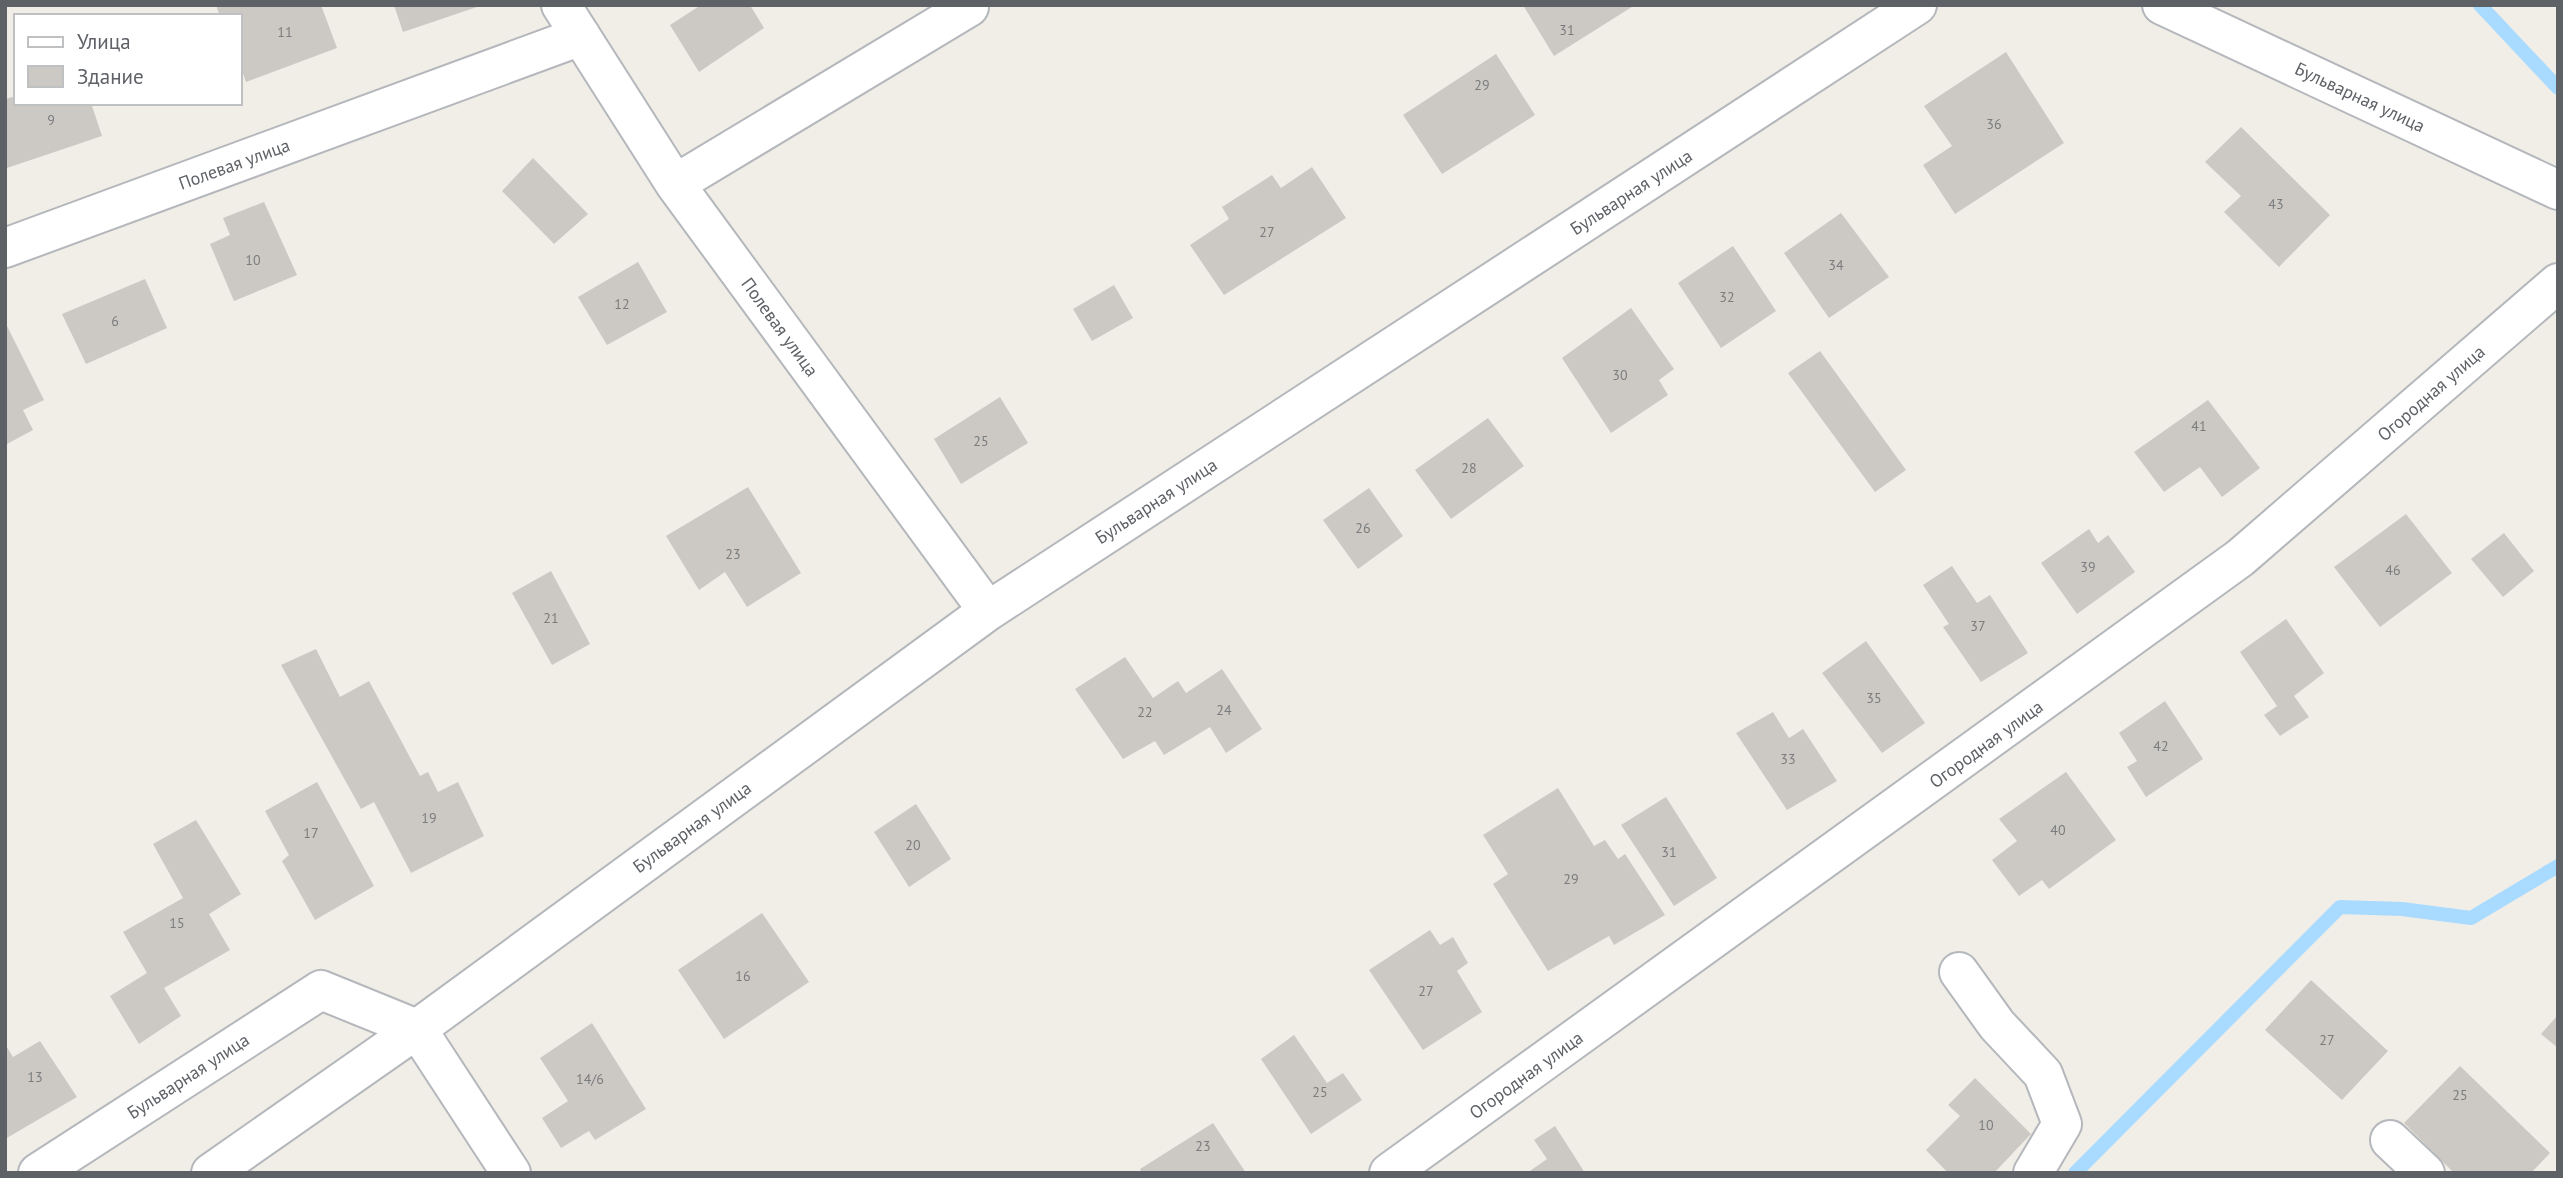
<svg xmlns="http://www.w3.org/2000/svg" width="2563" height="1178" font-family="'PT Sans',sans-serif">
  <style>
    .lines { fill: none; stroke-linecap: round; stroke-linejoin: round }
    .stream { stroke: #a9daff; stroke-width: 14 }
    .building { fill: #ccc9c4 }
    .minor-casing { stroke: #b4b7bb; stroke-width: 42 }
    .minor { stroke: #fff; stroke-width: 38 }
    .labels { text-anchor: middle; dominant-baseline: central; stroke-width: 7; stroke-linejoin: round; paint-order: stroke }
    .number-label { font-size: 14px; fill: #7a7c7e }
    .street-label { font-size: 18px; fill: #5e6267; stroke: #fff }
  </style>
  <rect width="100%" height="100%" fill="#f0eee7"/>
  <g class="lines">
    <path class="stream" d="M2480,5L2558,88
      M2075,1173L2340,907L2402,909L2471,918L2558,866"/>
  </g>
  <path class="building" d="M216,5H321L337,48L246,82L240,65V16H220Z
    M394,5H480V6L403,32Z
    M701,5H750L764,28L699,72L670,25Z
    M1523,5H1635L1554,56Z
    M2006,52L2064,143L1955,214L1923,165L1952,146L1924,106Z
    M1496,54L1535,115L1442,174L1403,115Z
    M16,96V103H91L102,136L7,168L5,99Z
    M2241,127L2330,215L2279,267L2224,212L2241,196L2205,162Z
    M533,158L588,214L554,244L502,191Z
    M1312,167L1346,218L1224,295L1190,245L1229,219L1222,207L1272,175L1281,188Z
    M264,202L297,275L234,301L210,244L230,235L223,218Z
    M1841,213L1889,277L1829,318L1784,253Z
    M1733,246L1776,311L1721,348L1678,283Z
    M638,262L667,312L607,345L578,297Z
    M145,279L167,328L86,364L62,314Z
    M1114,285L1133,318L1092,341L1073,309Z
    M1631,308L1674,369L1659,380L1668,395L1611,433L1562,358Z
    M7,326L44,400L23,410L33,430L5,445Z
    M1820,351L1906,470L1875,492L1788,373Z
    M1000,397L1028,443L961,484L934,439Z
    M2208,400L2260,468L2222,497L2200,467L2164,492L2134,452Z
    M1488,418L1524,466L1451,519L1415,470Z
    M748,487L801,573L747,607L725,572L699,590L666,536Z
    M1369,488L1403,536L1358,569L1323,520Z
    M2406,514L2452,573L2380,627L2334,567Z
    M2089,529L2098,543L2108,535L2135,572L2077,614L2041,563Z
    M2504,533L2534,571L2503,597L2471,559Z
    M1952,566L1977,603L1990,595L2028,653L1981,682L1943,627L1949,624L1923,585Z
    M551,571L590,644L552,665L512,593Z
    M2286,619L2324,673L2294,696L2309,717L2280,736L2264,715L2277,706L2240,652Z
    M1866,641L1925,723L1882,753L1822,673Z
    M316,649L340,697L369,681L420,776L428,772L438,792L458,782L484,836L411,873L374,802L361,809L281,665Z
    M1125,657L1153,698L1178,681L1186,693L1222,669L1262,729L1226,753L1210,727L1164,755L1155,741L1123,759L1075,689Z
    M2165,701L2203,759L2146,797L2127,767L2137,761L2119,733Z
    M1773,712L1789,738L1803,729L1837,781L1787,810L1736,733Z
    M2066,772L2116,840L2049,889L2042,880L2019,896L1992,860L2017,841L1999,819Z
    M317,782L374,886L315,920L282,861L289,855L265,811Z
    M1558,788L1594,846L1605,840L1618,859L1625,854L1665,915L1614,945L1609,936L1548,971L1493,884L1508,874L1483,835Z
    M1666,797L1717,878L1674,906L1621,825Z
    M916,804L951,859L909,887L874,832Z
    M196,820L241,894L209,914L230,950L164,988L181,1016L139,1044L110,996L147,973L123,932L183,898L153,844Z
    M762,913L809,982L724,1039L678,970Z
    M1430,930L1440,945L1453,937L1468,963L1457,971L1482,1012L1423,1050L1369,970Z
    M2311,980L2388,1051L2342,1100L2265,1030Z
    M2558,1015V1048L2541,1034Z
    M592,1023L646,1109L595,1140L589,1131L561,1148L542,1118L568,1101L540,1058Z
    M1294,1035L1327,1083L1343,1073L1362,1100L1311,1134L1261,1059Z
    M40,1041L77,1097L5,1139V1044L13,1057Z
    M2460,1066L2550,1153L2531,1173H2454L2404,1123Z
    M1975,1078L2031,1134L1994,1173H1948L1926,1150L1960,1116L1948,1105Z
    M1213,1123L1246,1173H1142L1140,1169Z
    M1555,1126L1585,1173H1527L1547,1159L1534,1140Z"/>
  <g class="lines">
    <defs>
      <path id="minor" d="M561,5L675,184L988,611
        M2162,5L2558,190
        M675,184L969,7
        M5,248L581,36
        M1959,972L1997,1025L2043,1074L2062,1124L2033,1173
        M2390,1140L2425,1173
        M38,1173L321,990L417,1029L511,1173
        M211,1173L417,1029L988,611L1917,5
        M1389,1173L2240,558L2558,283"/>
    </defs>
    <use href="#minor" class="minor-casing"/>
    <use href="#minor" class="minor"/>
  </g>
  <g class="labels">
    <g class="number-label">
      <text x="1567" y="30">31</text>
      <text x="285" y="32">11</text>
      <text x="1482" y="85">29</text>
      <text x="51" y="120">9</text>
      <text x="1994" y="124">36</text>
      <text x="2276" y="204">43</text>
      <text x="1267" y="232">27</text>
      <text x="253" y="260">10</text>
      <text x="1836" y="265">34</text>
      <text x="1727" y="297">32</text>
      <text x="622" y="304">12</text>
      <text x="115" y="321">6</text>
      <text x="1620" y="375">30</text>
      <text x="2199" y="426">41</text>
      <text x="981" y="441">25</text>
      <text x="1469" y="468">28</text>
      <text x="1363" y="528">26</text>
      <text x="733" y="554">23</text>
      <text x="2088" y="567">39</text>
      <text x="2393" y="570">46</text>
      <text x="551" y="618">21</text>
      <text x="1978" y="626">37</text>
      <text x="1874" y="698">35</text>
      <text x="1224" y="710">24</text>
      <text x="1145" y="712">22</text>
      <text x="2161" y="746">42</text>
      <text x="1788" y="759">33</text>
      <text x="429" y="818">19</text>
      <text x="2058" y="830">40</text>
      <text x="311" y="833">17</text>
      <text x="913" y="845">20</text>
      <text x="1669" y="852">31</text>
      <text x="1571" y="879">29</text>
      <text x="177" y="923">15</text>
      <text x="743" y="976">16</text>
      <text x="1426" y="991">27</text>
      <text x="2327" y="1040">27</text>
      <text x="35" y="1077">13</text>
      <text x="590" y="1079">14/6</text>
      <text x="1320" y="1092">25</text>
      <text x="2460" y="1095">25</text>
      <text x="1986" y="1125">10</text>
      <text x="1203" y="1146">23</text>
    </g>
    <g class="street-label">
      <text transform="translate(2360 97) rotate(25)">Бульварная улица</text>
      <text transform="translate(234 164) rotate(-20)">Полевая улица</text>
      <text transform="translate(1631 192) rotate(-33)">Бульварная улица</text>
      <text transform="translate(780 327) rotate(54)">Полевая улица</text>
      <text transform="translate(2431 393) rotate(-41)">Огородная улица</text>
      <text transform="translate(1156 501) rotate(-33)">Бульварная улица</text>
      <text transform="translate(1986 744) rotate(-36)">Огородная улица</text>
      <text transform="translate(692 827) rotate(-36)">Бульварная улица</text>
      <text transform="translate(1526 1075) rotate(-36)">Огородная улица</text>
      <text transform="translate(188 1076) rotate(-33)">Бульварная улица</text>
    </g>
  </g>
  <rect width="2563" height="1178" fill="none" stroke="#5e6267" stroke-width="14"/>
  <rect x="14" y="14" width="228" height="91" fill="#ffffff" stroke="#bfc0c2" stroke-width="2"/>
  <rect x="28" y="37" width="35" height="10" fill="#ffffff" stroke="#bfc0c2" stroke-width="2"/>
  <text x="77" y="49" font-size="21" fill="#5e6267">Улица</text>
  <rect x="28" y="66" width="35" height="21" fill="#ccc9c4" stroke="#bfc0c2" stroke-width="2"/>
  <text x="77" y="84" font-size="21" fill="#5e6267">Здание</text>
</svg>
